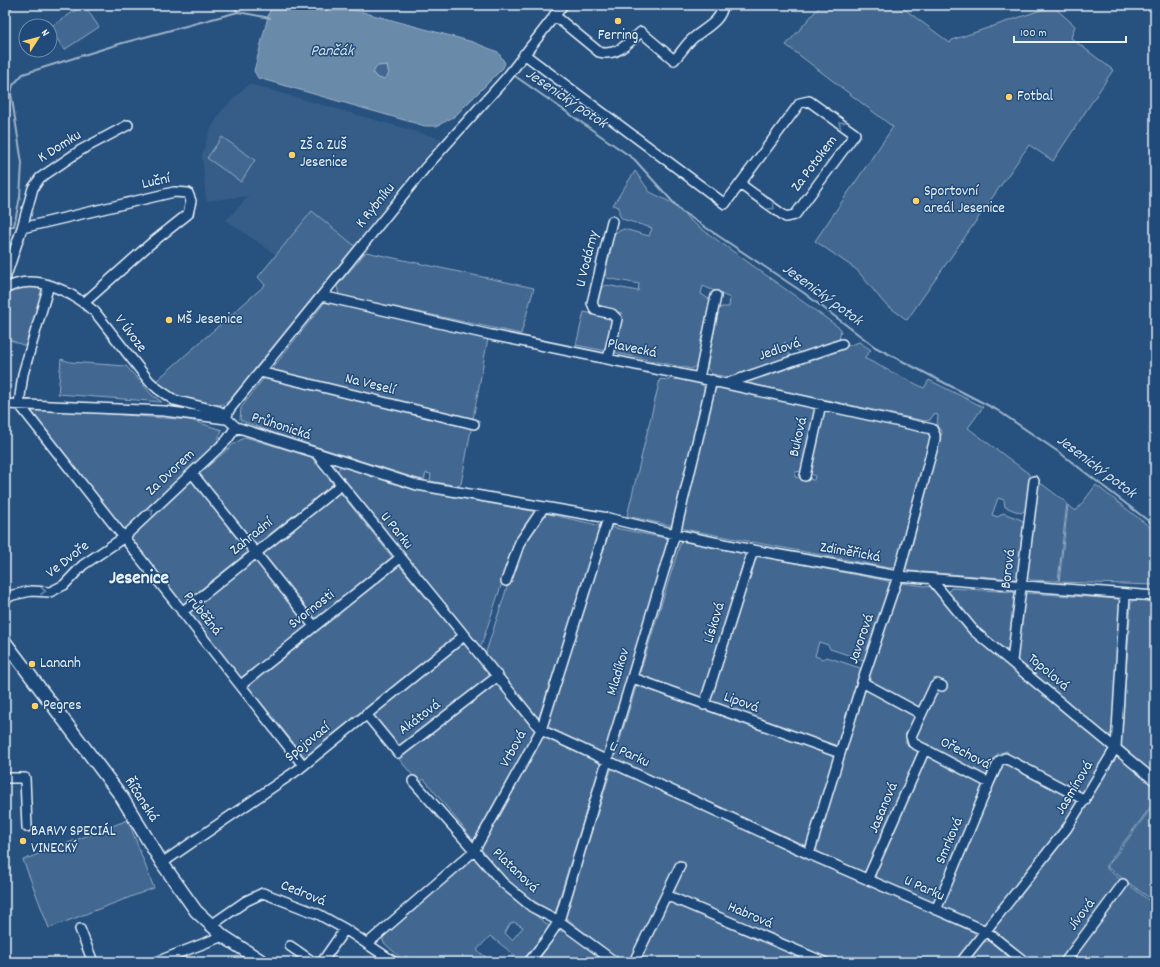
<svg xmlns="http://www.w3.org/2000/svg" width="1160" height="967" font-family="Dekko,sans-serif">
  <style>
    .built { fill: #355d88 }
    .green { fill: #436891; stroke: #96acc4; fill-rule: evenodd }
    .water { fill: #6b8aaa; stroke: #9db3c9; fill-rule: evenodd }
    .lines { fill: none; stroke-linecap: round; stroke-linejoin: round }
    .stream { stroke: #9db3c9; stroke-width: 2 }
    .minor-casing { stroke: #e8f1f8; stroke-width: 12 }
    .major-casing { stroke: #e8f1f8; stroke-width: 15 }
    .minor { stroke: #1f4a7a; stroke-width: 9 }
    .major { stroke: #1f4a7a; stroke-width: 12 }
    .oneway { stroke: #6f8dac }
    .poi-dot { fill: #ffd166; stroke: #1f4a7a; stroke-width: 1.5 }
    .labels { text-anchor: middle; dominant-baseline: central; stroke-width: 3; stroke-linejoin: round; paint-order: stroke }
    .poi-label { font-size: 15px; fill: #e8f1f8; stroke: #1f4a7a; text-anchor: start }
    .street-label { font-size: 15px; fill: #e8f1f8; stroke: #1f4a7a }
    .water-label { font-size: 16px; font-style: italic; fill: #d5e2ec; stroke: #1f4a7a }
    .district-label { font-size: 19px; font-weight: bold; fill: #e8f1f8; stroke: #1f4a7a }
  </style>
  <rect width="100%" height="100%" fill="#27517f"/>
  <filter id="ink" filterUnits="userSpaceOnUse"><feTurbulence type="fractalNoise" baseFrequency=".025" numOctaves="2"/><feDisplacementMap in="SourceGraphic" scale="8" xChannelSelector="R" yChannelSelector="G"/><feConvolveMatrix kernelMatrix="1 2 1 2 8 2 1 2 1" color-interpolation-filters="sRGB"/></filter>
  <g filter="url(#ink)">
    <path class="built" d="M249,84L442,139L413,171L355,246L312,212L276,255L226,220L249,196L206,201L202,154L210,130L222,110Z"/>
    <path class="green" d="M84,5L99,27L64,50L50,27Z
      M821,5H899L950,43L952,40L1053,6L1075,26L1071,38L1113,70L1053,161L1029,145L907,320L884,303L857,270L815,241L893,127L786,45Z
      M387,65L389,74L384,79L377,78L372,72L377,66Z
      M222,137L255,160L241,182L207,158Z
      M635,171L650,192L672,203L692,222L841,329L839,341L802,354L785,342L781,348L794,357L732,378L712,374L707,368L718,311L721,307H729L730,298L703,286L701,294L709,299L710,304L698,365L691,369L616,353L614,350L622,313L601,308L596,302L600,288L606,285L638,291L639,284L607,278L604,272L614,233L624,229L649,236L652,228L622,219L619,214V207L613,205Z
      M312,211L355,246L228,402C209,413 170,394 156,381L265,285L258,277Z
      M366,252L534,288L521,334L339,295L337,286Z
      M24,287L40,288L44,290L28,347L5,338V294L13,290Z
      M325,302L488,338L473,419L271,370Z
      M584,312L609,317L612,320L606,351L576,345Z
      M859,342L871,350L864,358L924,388L929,380L983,407L968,428L1028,473L1030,476L1026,510L1021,513L1005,507L1004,500L998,498L992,515L998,517L1003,513L1022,520L1024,524L1018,576L1015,579L910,571L906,569L942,432L937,426L938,415L934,414L930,420L925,421L742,382Z
      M61,359L70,362L126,366L152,395L162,402L58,394Z
      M671,376C681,378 702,378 705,390L673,526L627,516L660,379L669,380Z
      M267,378L469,427L471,430L461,484L458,486L430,481L431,474L426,473L424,480L415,478L279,435L240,420L241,408L263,379Z
      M721,387L811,406L816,414L802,471L795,472V477L814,480L815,476L809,473L822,415L825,411L830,410L927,431L931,434L932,439L895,567L890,568L684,529L681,525L713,392L716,388Z
      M31,408L190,420L222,430L216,444L124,531L29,412Z
      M245,437L311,457L333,484L256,545L199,474L234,444Z
      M340,466L412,489L537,512L515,544L481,646L478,647L337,474Z
      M192,480L249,551L182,605L129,538L150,516Z
      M1042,484L1067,503L1058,581L1030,580L1026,576L1037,486Z
      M1096,485L1155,531V585L1059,582L1068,505L1076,511Z
      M339,491L392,557L315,619L262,553Z
      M544,513L602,526L539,717H537L485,655L520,547Z
      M610,527L670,539L604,754L545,727Z
      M681,541L743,553L745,557L702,696L698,698L639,676Z
      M758,556L888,581L890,585L866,658L863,660L830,649L828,645L819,642L815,656L823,659L827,657L860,668L861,672L838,745L834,747L712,703L710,699L754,558Z
      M255,558L308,625L241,678L188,612Z
      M398,564L457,635L305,757L247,685Z
      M902,583L932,587L949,607L966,630L1005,661L1107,747L1108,751L1084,792L1079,793L1009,755L1007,751L997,754L988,775L984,777L916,741L915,736L935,690H943L946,685L934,678L921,705L917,707L871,682L869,677L898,588Z
      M951,588L1013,592L1017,596L1011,648L1005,650L972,624L948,593Z
      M1027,593L1118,599L1122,603L1113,733L1107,736L1018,660L1016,657L1023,596Z
      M1134,600L1155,601V776L1121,745L1131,603Z
      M464,642L493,677L398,748L372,716Z
      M496,682L536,731L474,841L424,779L419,783L398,758Z
      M637,684L832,755L834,759L809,842L804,845L614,759Z
      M868,690L913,715L915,719L905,742L916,748L918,753L868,871L863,872L818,852L816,847L864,692Z
      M544,736L601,762L555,913C524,898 501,876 479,849Z
      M930,755L981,782L983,787L935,901L931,903L877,879L875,874L925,757Z
      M1119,757L1155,786V801L1105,867L1121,880L1060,962H1031L995,934L994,929L1071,830L1115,758Z
      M1005,763L1075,800L1076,805L1064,825L986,924L981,926L945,910L943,905L1001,765Z
      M612,767L975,933L976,937L955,962H833L678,895L675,891V886L685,864L678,861L632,957L626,961L620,960L565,917Z
      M1155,803V902L1107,867Z
      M128,820L154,888L49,928L23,860Z
      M471,859L476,860L502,889L549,926L543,936L521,962H512L516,956L490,936L477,950L492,962H416L406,956L402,959L383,942V935ZM514,922L523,927L512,940L505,933L510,924Z
      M1128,884L1155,905L1153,911L1150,962H1070Z
      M669,902L674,903L812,962H638L665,906Z
      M559,931L568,932L607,962H537Z
      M989,941L1015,962H967L984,942Z"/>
    <path class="water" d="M271,5H336L473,42L498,52L505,63L503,68L455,116L437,126H425L258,78L254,71ZM387,65L389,74L384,79L377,78L373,73L377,66Z"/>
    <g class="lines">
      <path class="stream" d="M232,5L238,12
        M512,74L634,159L681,211L804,293L875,347L997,410L1060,453L1155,526
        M5,227L14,226L20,197L22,163L11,93L13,85L23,74L119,44L238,12L270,18"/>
      <defs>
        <path id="minor" d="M5,6L7,5
          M554,15L599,52C617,57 628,43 641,32L674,60C680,54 685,46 690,41C702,29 721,23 723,5
          M524,54L725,204L800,103L809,101L855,134L795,215L786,217L740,184
          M22,228L174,192L188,193L191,201L188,214L149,245L85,302
          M5,279L22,228L33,188L40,178L81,150L128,125
          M49,285L23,374L19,404L303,765
          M5,289C35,271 72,292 95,312L149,381L158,389L174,400L219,411L236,427L417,485L608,518L675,534L753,550L898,576L1155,596
          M322,296L491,335L699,378L932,429L935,435V439L898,576L862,682L809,854
          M608,359L617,319L612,314L595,310L592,303L612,221
          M260,372L474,424
          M699,378L716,296
          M728,383L842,344
          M5,404L164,411L226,419
          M226,419L229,410L425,168L507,77L563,5
          M316,453L541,730L809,854L986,931L1025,962
          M192,473L314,626
          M805,476L821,404
          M931,579L974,631L1155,781
          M506,581L520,542L544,507
          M5,599L13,595L31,591L50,592L64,585L83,565L123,538L227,440L236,427
          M182,612L341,485
          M1012,661L1034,481
          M633,678L840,753
          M862,682L921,714
          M241,685L400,558
          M942,686L937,684L934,687L911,736L913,743L989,783L999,761L1005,758L1085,800
          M704,705L753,550
          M366,714L398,753L498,676
          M5,778H25L27,827
          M413,781L503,883L532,907L559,921L615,962
          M162,863L299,769L465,635
          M868,878L925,749
          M666,895L824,962
          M936,910L989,783
          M210,926L246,901L263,893L318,914L345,929L394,962
          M80,929L93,962
          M367,944L474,851L541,730L608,518
          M290,946L313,962
          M156,962L223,936
          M322,962L345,929
          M529,962L547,939L559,921L675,534L712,380
          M634,962L680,866
          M961,962L1067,828L1116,747L1125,595
          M1065,962L1123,884"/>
        <path id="major" d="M5,642L121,796L162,863L196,911L223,936L263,962"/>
      </defs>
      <use href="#minor" class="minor-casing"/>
      <use href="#major" class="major-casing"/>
      <use href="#minor" class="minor"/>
      <use href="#major" class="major"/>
    </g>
    <defs><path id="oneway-chevron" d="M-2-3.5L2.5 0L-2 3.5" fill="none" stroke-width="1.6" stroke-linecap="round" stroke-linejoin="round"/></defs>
    <g class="oneway">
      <use href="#oneway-chevron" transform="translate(841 124) rotate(-143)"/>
      <use href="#oneway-chevron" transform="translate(772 207) rotate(35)"/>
      <use href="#oneway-chevron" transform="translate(151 511) rotate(-43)"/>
      <use href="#oneway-chevron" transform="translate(43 591) rotate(2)"/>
    </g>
  </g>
  <g class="poi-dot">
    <circle cx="618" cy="21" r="4"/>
    <circle cx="1009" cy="97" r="4"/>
    <circle cx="292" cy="155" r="4"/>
    <circle cx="916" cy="201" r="4"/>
    <circle cx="169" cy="320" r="4"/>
    <circle cx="32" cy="664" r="4"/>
    <circle cx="35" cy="706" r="4"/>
    <circle cx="23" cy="841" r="4"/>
  </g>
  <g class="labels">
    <g class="poi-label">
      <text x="618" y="36" text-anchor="middle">Ferring</text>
      <text x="1017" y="97">Fotbal</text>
      <text x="300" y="146">ZŠ a ZUŠ<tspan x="300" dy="17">Jesenice</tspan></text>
      <text x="924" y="192">Sportovní<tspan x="924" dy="17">areál Jesenice</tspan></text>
      <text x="177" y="320">MŠ Jesenice</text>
      <text x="40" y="664">Lananh</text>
      <text x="43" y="706">Pegres</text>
      <text x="31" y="832">BARVY SPECIÁL<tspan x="31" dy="17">VINECKÝ</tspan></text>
    </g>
    <g class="street-label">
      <text transform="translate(60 147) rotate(-32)">K Domku</text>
      <text transform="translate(815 164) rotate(-53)">Za Potokem</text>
      <text transform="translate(156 182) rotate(-12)">Luční</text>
      <text transform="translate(376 206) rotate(-51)">K Rybníku</text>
      <text transform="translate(588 259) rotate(-76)">U Vodárny</text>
      <text transform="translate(130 334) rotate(53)">V Úvoze</text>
      <text transform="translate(632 349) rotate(12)">Plavecká</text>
      <text transform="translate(780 350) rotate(-19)">Jedlová</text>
      <text transform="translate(370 385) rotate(14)">Na Veselí</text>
      <text transform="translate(281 427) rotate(18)">Průhonická</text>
      <text transform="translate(799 437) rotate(-77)">Buková</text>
      <text transform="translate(171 473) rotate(-43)">Za Dvorem</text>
      <text transform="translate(396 531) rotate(51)">U Parku</text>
      <text transform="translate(252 537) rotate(-39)">Zahradní</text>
      <text transform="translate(850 553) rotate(10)">Zdiměřická</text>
      <text transform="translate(68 560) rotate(-38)">Ve Dvoře</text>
      <text transform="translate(1009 569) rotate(-83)">Borová</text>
      <text transform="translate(312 610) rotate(-38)">Svornosti</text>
      <text transform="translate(202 614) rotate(51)">Průběžná</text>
      <text transform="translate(715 623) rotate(-73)">Lísková</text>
      <text transform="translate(862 639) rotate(-71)">Javorová</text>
      <text transform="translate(619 672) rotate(-73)">Mladíkov</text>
      <text transform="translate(1048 673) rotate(40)">Topolová</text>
      <text transform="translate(741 703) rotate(20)">Lipová</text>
      <text transform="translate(420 718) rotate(-37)">Akátová</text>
      <text transform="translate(308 743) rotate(-39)">Spojovací</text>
      <text transform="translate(514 749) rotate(-61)">Vrbová</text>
      <text transform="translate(965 754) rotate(27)">Ořechová</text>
      <text transform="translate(629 755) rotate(25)">U Parku</text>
      <text transform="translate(1075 788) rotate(-59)">Jasmínová</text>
      <text transform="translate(141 800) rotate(57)">Říčanská</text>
      <text transform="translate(884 808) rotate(-67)">Jasanová</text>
      <text transform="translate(950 841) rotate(-67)">Smrková</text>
      <text transform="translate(515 871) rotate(44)">Platanová</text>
      <text transform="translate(924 889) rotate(24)">U Parku</text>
      <text transform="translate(303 894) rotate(22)">Cedrová</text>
      <text transform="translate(1082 915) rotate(-53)">Jívová</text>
      <text transform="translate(750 916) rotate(23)">Habrová</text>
    </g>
    <g class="water-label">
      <text x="332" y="51">Pančák</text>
      <text transform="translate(566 99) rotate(34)">Jesenický potok</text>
      <text transform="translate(822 295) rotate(36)">Jesenický potok</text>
      <text transform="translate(1096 467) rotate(37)">Jesenický potok</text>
    </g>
    <g class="district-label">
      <text x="139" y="579">Jesenice</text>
    </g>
  </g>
  <rect width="1160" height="967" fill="none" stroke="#1f4a7a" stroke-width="20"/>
  <rect x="10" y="10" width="1140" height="947" fill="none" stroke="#e8f1f8" stroke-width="1.5" filter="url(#ink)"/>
  <g transform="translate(38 38) rotate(54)"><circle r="19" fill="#1f4a7a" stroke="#6f8dac"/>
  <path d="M0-3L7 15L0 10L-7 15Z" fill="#ffd166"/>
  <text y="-6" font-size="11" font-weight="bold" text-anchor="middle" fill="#e8f1f8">N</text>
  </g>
  <path d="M1014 36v6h112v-6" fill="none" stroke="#e8f1f8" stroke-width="2"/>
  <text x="1020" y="36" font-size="12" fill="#e8f1f8" stroke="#1f4a7a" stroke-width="3" paint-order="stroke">100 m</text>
</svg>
